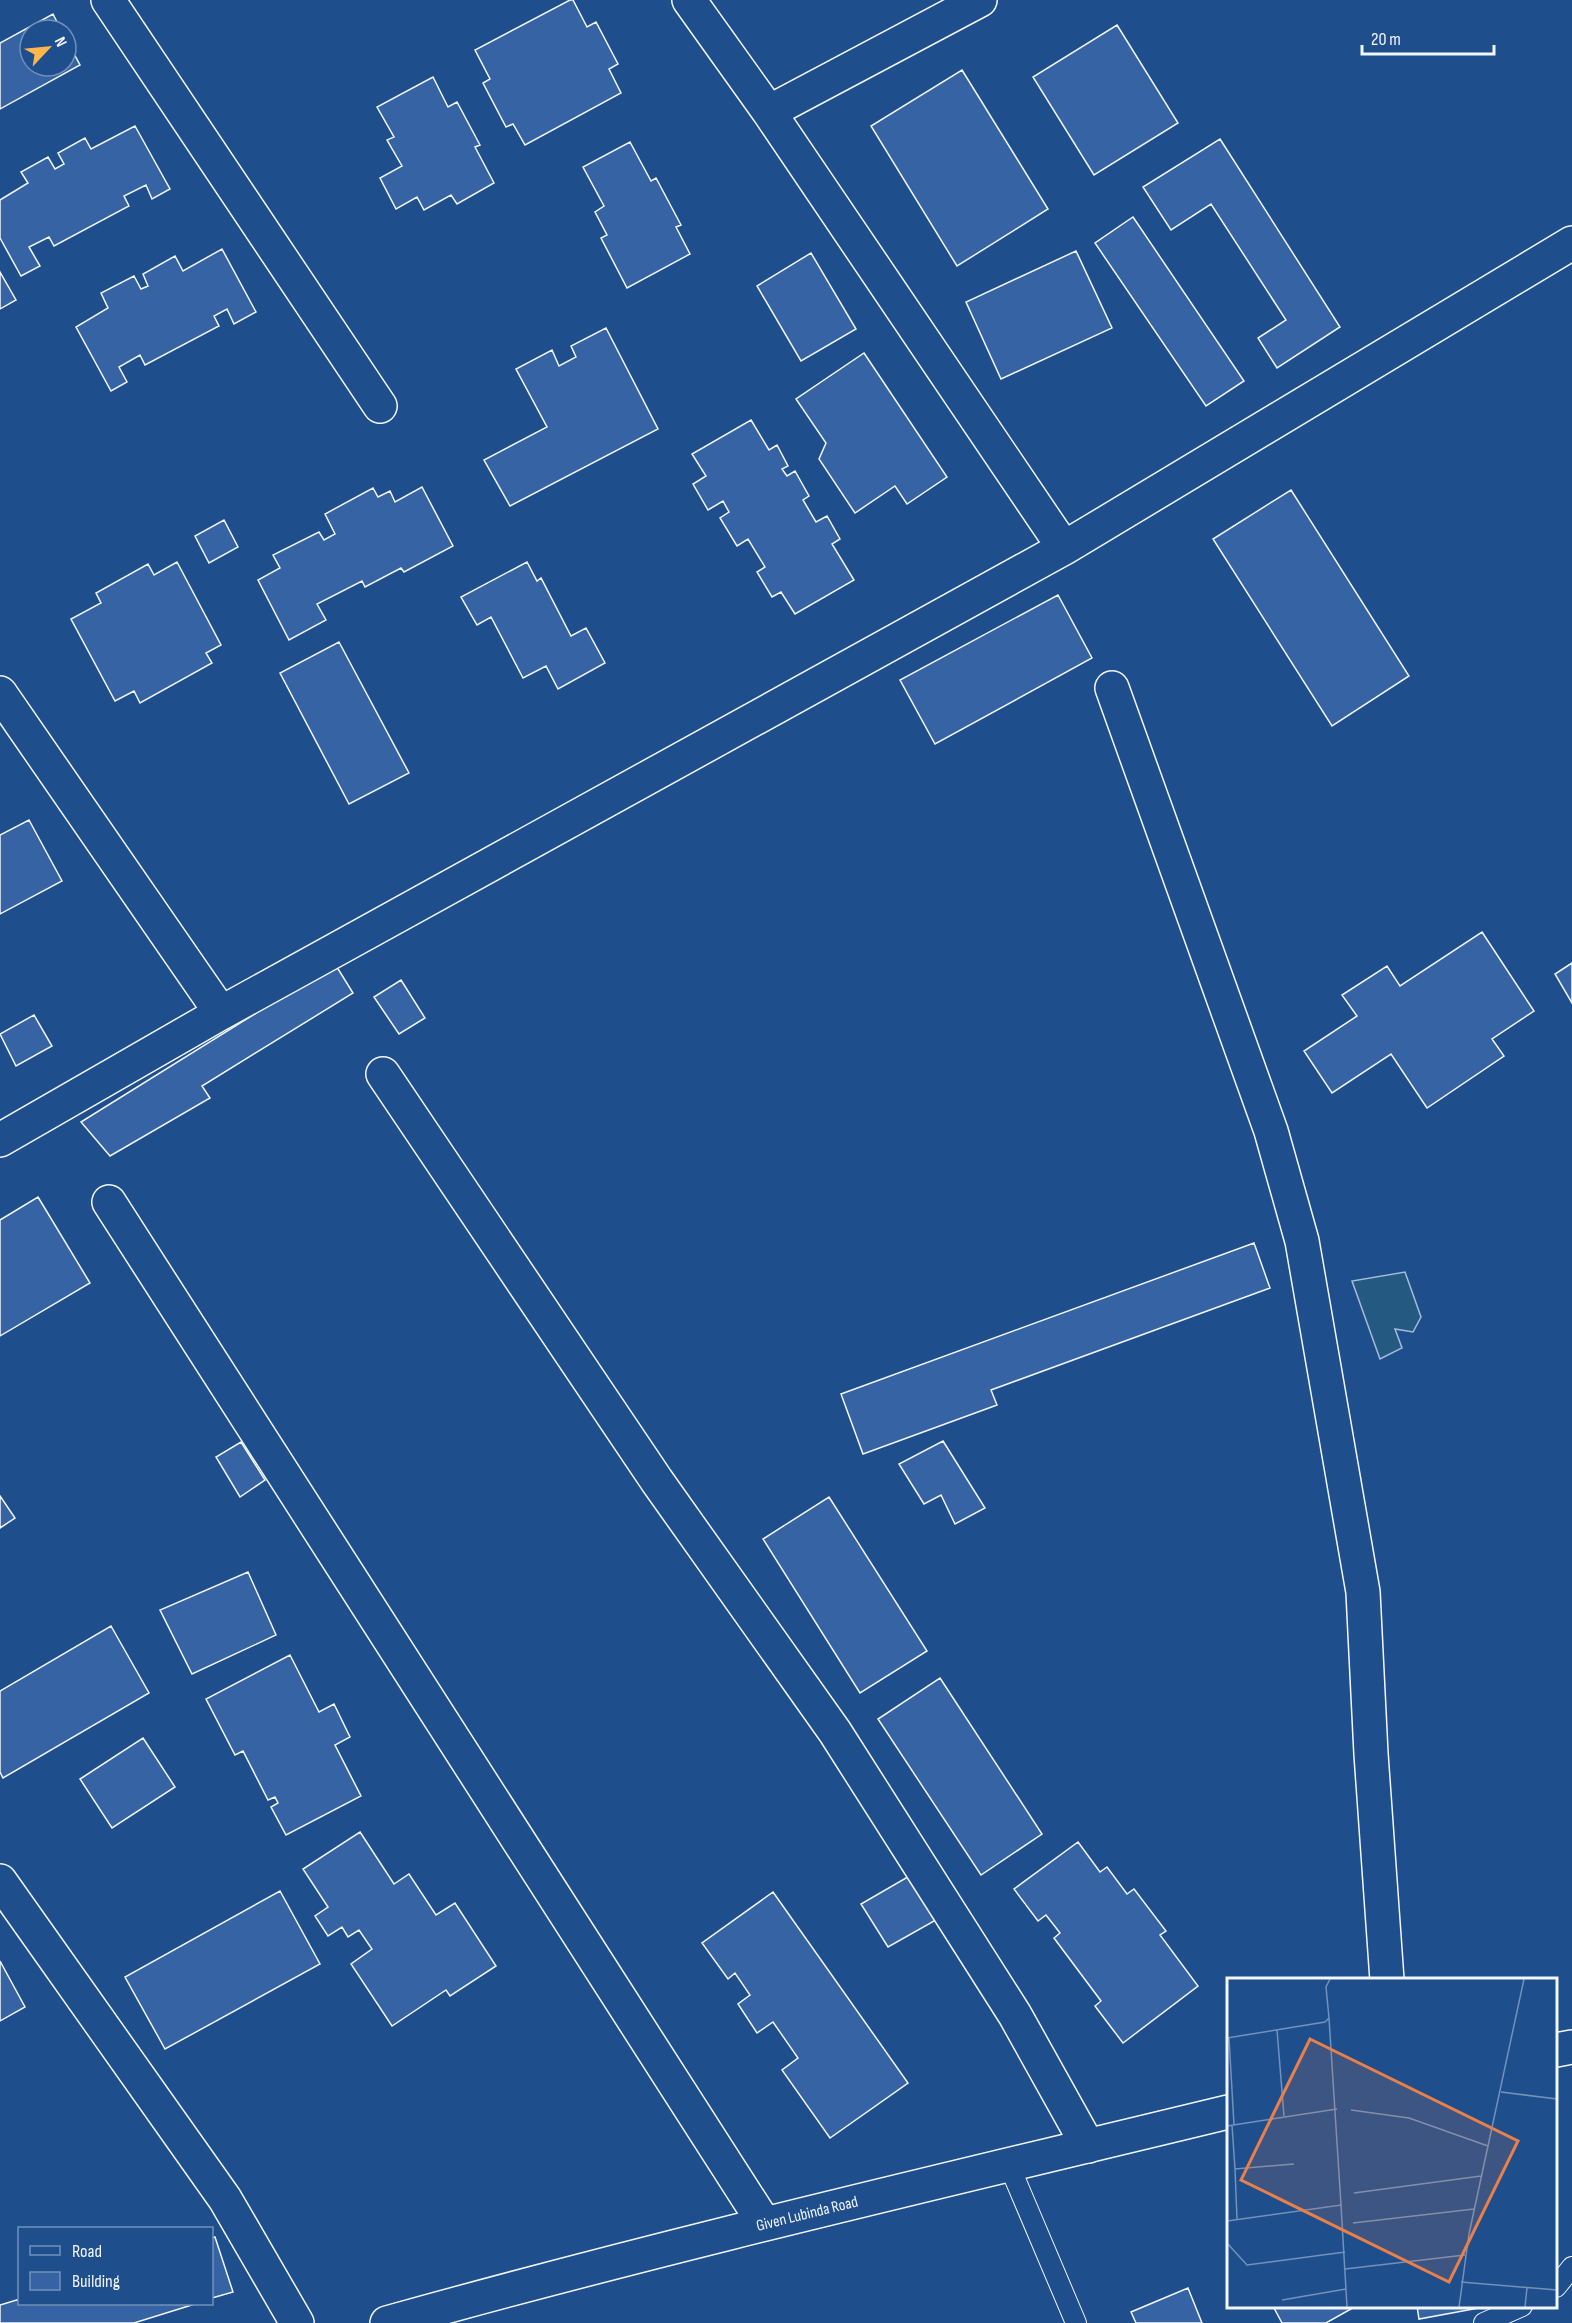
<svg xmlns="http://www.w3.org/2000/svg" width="1572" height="2323" font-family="'Sofia Sans Condensed',sans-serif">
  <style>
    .green { fill: #245a82; stroke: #a8bbd7; stroke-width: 1.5 }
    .building { fill: #3563a3; stroke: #f2f6ff; stroke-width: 1.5 }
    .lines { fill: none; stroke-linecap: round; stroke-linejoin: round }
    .service-casing { stroke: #f2f6ff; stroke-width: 22 }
    .minor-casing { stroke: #f2f6ff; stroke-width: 36 }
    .tertiary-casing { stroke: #f2f6ff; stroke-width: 36 }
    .service { stroke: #1f4e8c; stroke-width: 20 }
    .minor { stroke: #1f4e8c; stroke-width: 33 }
    .tertiary { stroke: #1f4e8c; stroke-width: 33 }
    .labels { text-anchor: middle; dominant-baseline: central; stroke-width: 4.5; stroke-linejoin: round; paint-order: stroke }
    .street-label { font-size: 16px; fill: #f2f6ff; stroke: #1f4e8c }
    .inset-road { fill: none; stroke: #7391ba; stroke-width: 1.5 }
    .view { fill: #ea8049; fill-opacity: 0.15; stroke: #ea8049; stroke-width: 3 }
    .inset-edge { fill: none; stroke: #f2f6ff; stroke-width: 3 }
  </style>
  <rect width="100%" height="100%" fill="#1f4e8c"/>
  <path class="green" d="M1405,1272L1421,1317L1413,1332L1395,1329L1402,1348L1380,1359L1352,1281Z"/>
  <path class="building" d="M570,0H573L587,27L596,22L618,64L609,69L621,93L525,145L513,124L506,127L483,83L490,79L475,50Z
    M53,14L61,30H30V66H66V39L80,65L0,109V43Z
    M1117,25L1178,123L1094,175L1033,77Z
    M962,70L1048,209L957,266L871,126Z
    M433,77L448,107L457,102L480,145L475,147L494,183L457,204L451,195L424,210L417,197L396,209L380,178L402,166L387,140L394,137L377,107Z
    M135,126L170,189L152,199L146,185L124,196L129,206L54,246L49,237L29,247L40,266L21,276L0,238V200L28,183L21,172L48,157L55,169L64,164L58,153L85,138L91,149Z
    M1220,139L1340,327L1277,368L1258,338L1286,320L1211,204L1171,230L1143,187Z
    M630,142L651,181L656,178L681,225L676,227L690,254L627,288L601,238L607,235L595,212L604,206L583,167Z
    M1133,217L1244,381L1206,406L1095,243Z
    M222,249L256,312L234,324L227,309L214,316L219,326L145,365L140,355L119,367L127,382L111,391L76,327L108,308L101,293L134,276L141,289L148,286L143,274L175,256L183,271Z
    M1076,251L1112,328L1001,379L966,302Z
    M811,253L856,329L801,361L757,286Z
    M0,272L16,300L0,309Z
    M606,328L658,429L510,506L484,460L547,427L516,369L552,350L559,366L576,357L571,346Z
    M864,353L947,477L907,504L895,486L855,513L819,459L826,443L796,399Z
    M751,420L769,450L777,445L788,466L782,469L787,476L795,471L809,496L803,500L816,522L827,516L840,539L832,544L854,580L795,614L781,592L772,597L757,572L765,567L748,539L737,546L720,518L729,512L723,501L708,510L693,484L706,476L692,454Z
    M422,487L453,546L404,572L401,568L365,587L362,581L317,604L326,620L289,640L258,580L280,568L273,555L319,532L324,540L335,534L325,514L373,488L378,497L390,491L395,502Z
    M1291,490L1409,676L1332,726L1213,539Z
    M224,520L238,547L209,563L195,536Z
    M177,562L221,645L206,653L212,663L140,703L134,691L115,701L71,619L101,603L96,593L148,564L154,575Z
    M527,562L537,581L541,578L571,636L586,628L605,663L558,689L546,666L523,678L491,617L477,625L461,597Z
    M1058,595L1092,658L935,744L900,680Z
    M339,642L409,773L349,804L280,673Z
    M29,820L62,881L0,914V835Z
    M1482,932L1534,1011L1492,1039L1504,1056L1427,1108L1391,1054L1332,1093L1304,1051L1357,1016L1342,995L1387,966L1400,986Z
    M1572,963V1003L1555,974Z
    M335,964L353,993L202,1086L210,1098L110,1156L81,1122Z
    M401,980L425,1018L399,1034L374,997Z
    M34,1015L52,1046L16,1066L0,1034Z
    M38,1197L90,1283L0,1336V1220Z
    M1254,1243L1270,1288L991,1390L997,1405L863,1454L841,1394Z
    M943,1441L985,1508L955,1524L941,1495L924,1504L899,1464Z
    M241,1442L265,1480L240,1497L216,1457Z
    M0,1496L15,1518L0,1528Z
    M829,1497L927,1651L860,1693L763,1539Z
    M248,1572L276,1635L192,1674L160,1610Z
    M111,1626L149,1693L3,1778L0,1772V1691Z
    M290,1655L319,1712L334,1704L350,1737L335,1745L361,1796L286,1835L271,1807L278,1803L275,1797L268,1800L243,1751L235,1755L206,1699Z
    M940,1678L1042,1834L981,1875L878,1719Z
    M143,1738L175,1787L112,1828L80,1779Z
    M360,1832L394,1884L409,1874L436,1915L455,1903L496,1966L450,1996L446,1990L392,2026L351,1964L372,1949L359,1930L348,1937L342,1927L328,1936L315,1916L328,1907L303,1869Z
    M1078,1842L1100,1872L1107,1867L1127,1894L1134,1889L1166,1931L1160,1935L1198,1986L1123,2043L1095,2006L1101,2001L1054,1938L1060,1933L1046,1915L1038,1921L1014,1889Z
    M918,1871L943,1916L888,1947L861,1904Z
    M280,1891L320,1964L165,2049L125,1977Z
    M773,1892L908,2083L830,2138L782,2070L798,2058L773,2022L757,2033L738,2004L750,1995L735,1973L728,1979L702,1943Z
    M0,1961L25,2007L0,2021Z
    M215,2237L233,2292L212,2298V2238Z
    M1188,2288L1202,2323H1136L1131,2312Z
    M20,2299V2304H195L134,2323H0V2305Z
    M1273,2306H1349L1351,2309L1326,2323H1282Z
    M1417,2306H1478L1479,2308L1419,2319Z"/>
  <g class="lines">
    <defs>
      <path id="service" d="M1009,2165L1076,2323
        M1556,2287L1572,2267
        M1484,2323L1522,2306"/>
      <path id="minor" d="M108,0L380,406
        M689,0L769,112L1064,548
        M769,112L980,0
        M1112,688L1271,1131L1302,1241L1363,1592L1371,1754L1387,1980
        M0,693L221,1013L0,1140
        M221,1013L1064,548L1572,243
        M383,1074L657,1481L835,1732L1015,2015L1088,2146
        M109,1202L764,2223
        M0,1881L225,2199L297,2323"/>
      <g id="tertiary">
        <path d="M1556,2050L1572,2047"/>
        <path id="s1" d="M387,2323C666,2245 947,2180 1228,2112"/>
      </g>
    </defs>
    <use href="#service" class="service-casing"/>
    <use href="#minor" class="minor-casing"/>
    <use href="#tertiary" class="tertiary-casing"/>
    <use href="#service" class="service"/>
    <use href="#minor" class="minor"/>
    <use href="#tertiary" class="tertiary"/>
  </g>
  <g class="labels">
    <g class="street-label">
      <text stroke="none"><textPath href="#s1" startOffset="434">Given Lubinda Road</textPath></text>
    </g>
  </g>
  <g transform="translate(1227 1978)">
    <rect width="330" height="330" fill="#1f4e8c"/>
    <path class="inset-road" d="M102,40L114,227M50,52L57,138M0,60L98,44L102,40L99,9L103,1M2,60L7,147M274,114L330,121M124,132L182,140L261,168M5,147L8,191L67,186M0,148L110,131M8,191L10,241M127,215L254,198M0,243L114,227L120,329M126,245L247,231M0,265L20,287L118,274M118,291L238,277M234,304L330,312M55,322L119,311M232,329L242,256L297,1M298,329L300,310"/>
    <path class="view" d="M83,61L291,163L222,304L14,202Z"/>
    <rect width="330" height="330" class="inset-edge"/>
  </g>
  <rect x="18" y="2227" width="195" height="78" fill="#1f4e8c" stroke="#7391ba" stroke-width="1.5"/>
  <rect x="30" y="2246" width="30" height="9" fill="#1f4e8c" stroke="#7391ba" stroke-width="1.5"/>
  <text x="72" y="2257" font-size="18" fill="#f2f6ff">Road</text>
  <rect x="30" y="2272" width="30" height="18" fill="#3563a3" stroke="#7391ba" stroke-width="1.5"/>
  <text x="72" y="2287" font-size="18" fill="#f2f6ff">Building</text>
  <g transform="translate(48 48) rotate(64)"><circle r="28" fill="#1f4e8c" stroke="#7391ba" stroke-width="1.5"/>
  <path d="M0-4.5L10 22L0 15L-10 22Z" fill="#ffb74d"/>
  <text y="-9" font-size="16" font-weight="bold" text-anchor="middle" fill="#f2f6ff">N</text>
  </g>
  <path d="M1362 45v9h132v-9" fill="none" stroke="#f2f6ff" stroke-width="3"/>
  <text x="1371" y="45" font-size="18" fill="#f2f6ff" stroke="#1f4e8c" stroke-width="4.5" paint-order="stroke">20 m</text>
</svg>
